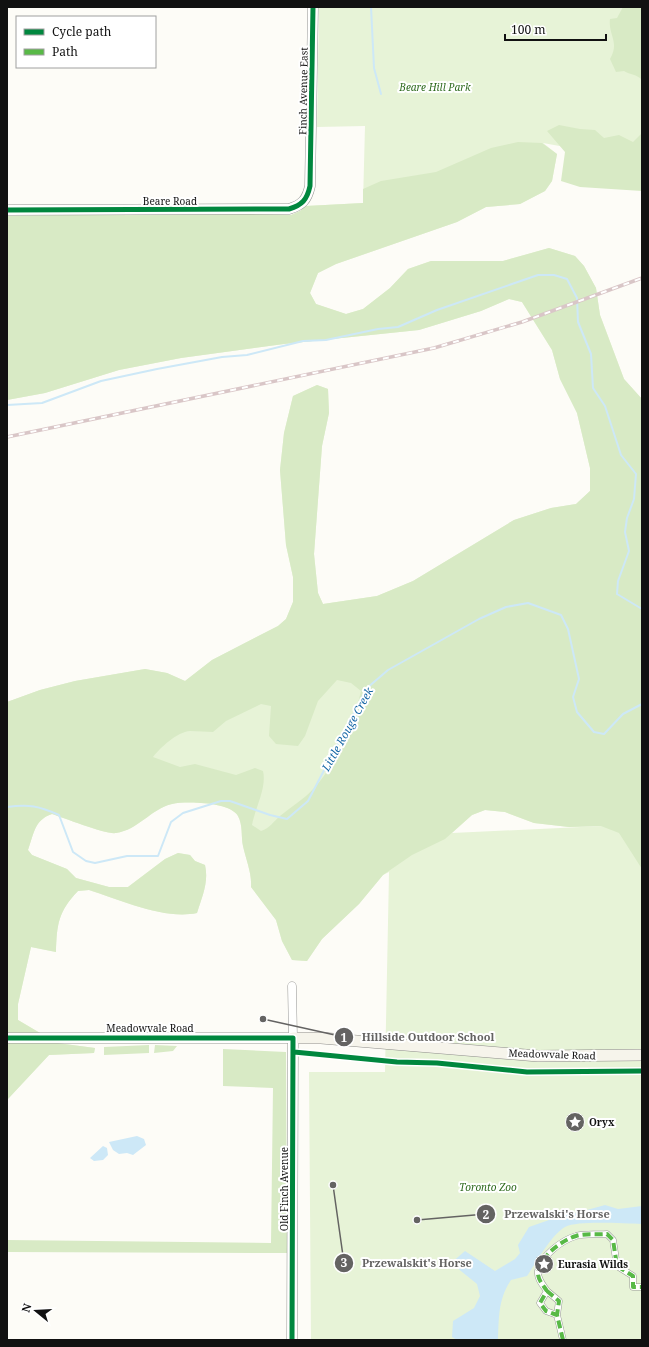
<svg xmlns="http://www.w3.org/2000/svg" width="649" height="1347" font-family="'Noto Serif',serif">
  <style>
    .green { fill: #e7f3d7; fill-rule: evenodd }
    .forest { fill: #d8eac5; fill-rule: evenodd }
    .water { fill: #cde8f7 }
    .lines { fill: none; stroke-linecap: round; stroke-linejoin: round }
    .stream { stroke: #cde8f7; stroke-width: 2 }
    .pedestrian-casing { stroke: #979795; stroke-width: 7 }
    .minor-casing { stroke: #979795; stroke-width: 9 }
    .tertiary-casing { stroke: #979795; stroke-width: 11 }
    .secondary-casing { stroke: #8e8d8b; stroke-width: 12 }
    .pedestrian { stroke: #fffffe; stroke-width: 6 }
    .minor { stroke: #fffffe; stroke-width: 8 }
    .tertiary { stroke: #fffffe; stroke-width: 10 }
    .secondary { stroke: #f6f4eb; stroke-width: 11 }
    .rail-casing { stroke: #d9c6c7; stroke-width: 3.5 }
    .rail { stroke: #fff; stroke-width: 2; stroke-dasharray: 6; stroke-linecap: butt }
    .quiet { stroke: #58b947; stroke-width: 4; stroke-dasharray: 8 4; stroke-linecap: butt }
    .cycleway-casing { stroke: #fff; stroke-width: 8 }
    .cycleway { stroke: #00873e; stroke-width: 5 }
    .labels { text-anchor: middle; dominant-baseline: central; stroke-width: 4; stroke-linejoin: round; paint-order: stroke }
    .park-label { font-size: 10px; font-style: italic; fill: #2f6b1f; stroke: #fff }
    .street-label { font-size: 10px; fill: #111; stroke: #fff }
    .poi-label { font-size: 10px; font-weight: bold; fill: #111; stroke: #fff; text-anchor: start }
    .water-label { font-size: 11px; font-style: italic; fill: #1768a6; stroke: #fff }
    .leader { fill: none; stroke: #646362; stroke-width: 1.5 }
    .callout-dot { fill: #646362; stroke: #fff; stroke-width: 1.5 }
    .mark-label { font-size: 12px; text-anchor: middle; font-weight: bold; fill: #fff }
    .callout-label { font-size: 11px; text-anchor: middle; font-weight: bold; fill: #646362; stroke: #fff; stroke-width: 4; stroke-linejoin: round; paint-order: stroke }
  </style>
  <rect width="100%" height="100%" fill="#fdfcf7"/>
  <path class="green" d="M319,7H642V161L543,143L557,154L552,181L545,191L520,204L486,207L457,222L336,264L318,273L310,293L316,304L346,314L363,309L390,288L408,269L431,261H503L549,248L575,256L584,266L596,288L600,315L624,379L642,399V1340H311L309,1072H385L389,872L383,875L359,904L322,939L307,961L292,960L282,941L276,920L251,887C252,873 246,860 243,846C241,837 243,825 238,816C230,802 187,801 172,804C151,809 138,830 116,833C107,835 64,818 52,814C34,820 34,834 28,850L32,855L67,869L76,878L109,887H128L165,859L178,853L190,855L195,861L205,865C209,882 202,897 197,913C164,920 121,900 89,890L78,891C58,912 57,924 56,952L31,947L18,1004V1020L57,1043L95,1048L94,1053L49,1055L7,1100V702L40,690L75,681L145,669L167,673L185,681L212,660L278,626L286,619L293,602V577L286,545L280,470L284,433L293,396L317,385L328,389L329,413L322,446L314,554L318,593L323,604L377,596L413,581L514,520L551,508L576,504L590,491V468L577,413L560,379L552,350L522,302L509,299L481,311L419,330L284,344L181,358L119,370L45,393L7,400V216L193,213L291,215L300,211L306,206L363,203L365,126L317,127ZM485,810L505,812L534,823L569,827L602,826L452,833L472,815Z"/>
  <path class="forest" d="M623,7H642V80C637,74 630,75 624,71L616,72L610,59C620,42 608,35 610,19L617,18Z
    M559,125L580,129L595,130L604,138L619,135L633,142L642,133V191L580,187L561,181L565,152L547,131Z
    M518,142L542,143L557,154L552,181L545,191L520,204L486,207L457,222L336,264L318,273L310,293L316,304L346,314L363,309L390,288L408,269L431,261H503L549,248L575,256L584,266L596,288L600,315L624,379L642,399V869L619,833L601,826L569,827L534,823L505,812L485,810L472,815L445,839L412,855L383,875L359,904L322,939L307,961L292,960L282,941L276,920L251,887C252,873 246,860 243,846C241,837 243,825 238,816C230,802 187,801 172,804C151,809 138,830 116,833C107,835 64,818 52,814C34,820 34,834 28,850L32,855L67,869L76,878L109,887H128L165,859L178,853L190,855L195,861L205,865C209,882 202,897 197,913C164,920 121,900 89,890L78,891C58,912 57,924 56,952L31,947L18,1004V1020L57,1043L95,1048L94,1053L49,1055L7,1100V702L40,690L75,681L145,669L167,673L185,681L212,660L278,626L286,619L293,602V577L286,545L280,470L284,433L293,396L317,385L328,389L329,413L322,446L314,554L318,593L323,604L377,596L413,581L514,520L551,508L576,504L590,491V468L577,413L560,379L552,350L522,302L509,299L481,311L419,330L284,344L181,358L119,370L45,393L7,400V216L193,213L291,215L300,211L306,206L363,203V189L381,181L436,172L491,148ZM337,680L351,683L361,691C353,726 334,771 306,796C298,803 288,809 280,816C273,822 270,828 261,831L252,825C255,808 267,788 263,771L255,768L236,775L195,764L180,767L153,757C161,747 177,732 190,731C198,731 206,732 213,732L226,721L261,704L271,706L269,736L276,744L298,746L305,736L318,701Z
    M149,1045V1053L104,1055V1047Z
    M155,1045L177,1046L173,1051L154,1053Z
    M223,1049L286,1052L287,1253L7,1252V1240L271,1243L273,1088L223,1086Z"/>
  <path class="water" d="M137,1136L144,1139L146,1145L133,1155L127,1153L119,1154L113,1150L109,1142Z
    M103,1146L107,1148L108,1155L103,1160L94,1161L90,1158Z
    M605,1205L618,1209L642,1206V1224C625,1224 579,1220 565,1227C551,1235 536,1263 527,1276L511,1280C498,1299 499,1318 498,1340H457L452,1337L453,1321L474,1308L480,1296L477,1284L451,1263L465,1251L495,1271L515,1259L520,1253L518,1245L529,1227L549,1220L558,1214L576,1213Z"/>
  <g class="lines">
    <path class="stream" d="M371,7L374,68L381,94
      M7,405L42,403L101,381L157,369L222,357L247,355L303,341L326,340L378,329L398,327L437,310L538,275H554L567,279L577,298L578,322L591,354L593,388L605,406L621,455L636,474L634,499L627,518L625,532L629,551L618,581L617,594L642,609
      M7,807C29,804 39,806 59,815L73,852L86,861L95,863L127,856H158L171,822L183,813L221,801H230L270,815L287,819L308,801L367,688L388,670L479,619L506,607L528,603L561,615L568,629L579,679L573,697L577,712L594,732L604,734L623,714L642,704"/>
    <defs>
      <path id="pedestrian" d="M547,1291L559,1301L557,1315
        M563,1340L557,1315L546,1311L540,1303L547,1291C543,1285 537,1279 538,1271C541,1256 562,1240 576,1236C585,1233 598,1235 607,1234L613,1240L617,1266L633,1276V1287H642"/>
      <path id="minor" d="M292,986L293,1038"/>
      <path id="tertiary" d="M7,210L289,209C302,205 307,200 310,186L313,7
        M7,1038H293L292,1340"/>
      <path id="secondary" d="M293,1038H321L538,1056L642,1055"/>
    </defs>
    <use href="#pedestrian" class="pedestrian-casing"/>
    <use href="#minor" class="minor-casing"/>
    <use href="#tertiary" class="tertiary-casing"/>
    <use href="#secondary" class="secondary-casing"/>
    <use href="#pedestrian" class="pedestrian"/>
    <use href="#minor" class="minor"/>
    <use href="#tertiary" class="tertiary"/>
    <use href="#secondary" class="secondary"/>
    <defs>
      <path id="rail" d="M7,437L434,348L522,322L642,278"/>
    </defs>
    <use href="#rail" class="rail-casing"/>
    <use href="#rail" class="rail"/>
    <path class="quiet" d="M547,1291L559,1301L557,1315
      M563,1340L557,1315L546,1311L540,1303L547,1291C543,1285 537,1279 538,1271C541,1256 562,1240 576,1236C585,1233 598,1235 607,1234L613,1240L617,1266L633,1276V1287H642"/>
    <defs>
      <path id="cycleway" d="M7,210L289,209C302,205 307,200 310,186L313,7
        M7,1038H293L292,1340
        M294,1052L397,1062L437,1063L527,1072L642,1071"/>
    </defs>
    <use href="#cycleway" class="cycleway-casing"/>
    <use href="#cycleway" class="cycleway"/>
  </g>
  <defs>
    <symbol id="sight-disc" viewBox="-11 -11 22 22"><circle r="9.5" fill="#646362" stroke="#fff"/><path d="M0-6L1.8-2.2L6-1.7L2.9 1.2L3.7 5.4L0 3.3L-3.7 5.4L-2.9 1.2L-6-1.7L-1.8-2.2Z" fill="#fff"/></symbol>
  </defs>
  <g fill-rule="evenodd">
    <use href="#sight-disc" x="564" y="1111" width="22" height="22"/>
    <use href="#sight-disc" x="533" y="1253" width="22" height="22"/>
  </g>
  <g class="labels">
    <g class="park-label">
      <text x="435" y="87">Beare Hill Park</text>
      <text x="488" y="1187">Toronto Zoo</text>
    </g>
    <g class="street-label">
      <text transform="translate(303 91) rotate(-89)">Finch Avenue East</text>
      <text x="170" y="201">Beare Road</text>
      <text x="150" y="1028">Meadowvale Road</text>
      <text transform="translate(552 1054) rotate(2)">Meadowvale Road</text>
      <text transform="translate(284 1189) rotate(-90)">Old Finch Avenue</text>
    </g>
    <g class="poi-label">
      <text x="589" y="1122">Oryx</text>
      <text x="558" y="1264">Eurasia Wilds</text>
    </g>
    <g class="water-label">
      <text transform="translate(347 729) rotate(-61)">Little Rouge Creek</text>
    </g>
  </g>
  <path class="leader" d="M263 1019L344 1037M417 1220L486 1214M333 1185L344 1263"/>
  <g class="callout-dot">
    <circle cx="263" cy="1019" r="4"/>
    <circle cx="417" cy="1220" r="4"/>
    <circle cx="333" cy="1185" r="4"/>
    <circle cx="344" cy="1037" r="10"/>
    <circle cx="486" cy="1214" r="10"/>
    <circle cx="344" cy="1263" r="10"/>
  </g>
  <g class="mark-label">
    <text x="344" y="1042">1</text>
    <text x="486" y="1219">2</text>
    <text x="344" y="1267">3</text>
  </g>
  <g class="callout-label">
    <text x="428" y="1041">Hillside Outdoor School</text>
    <text x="557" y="1218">Przewalski's Horse</text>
    <text x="417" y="1267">Przewalskit's Horse</text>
  </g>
  <rect width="649" height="1347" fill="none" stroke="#111111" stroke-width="16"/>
  <rect x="16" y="16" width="140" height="52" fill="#ffffff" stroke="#a0a0a0"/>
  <rect x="24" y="29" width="20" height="6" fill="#00873e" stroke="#a0a0a0"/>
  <text x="52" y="36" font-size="12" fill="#111111">Cycle path</text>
  <rect x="24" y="49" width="20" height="6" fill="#58b947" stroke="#a0a0a0"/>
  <text x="52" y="56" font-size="12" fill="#111111">Path</text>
  <g transform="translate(36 1311) rotate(288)" stroke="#ffffff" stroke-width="3" paint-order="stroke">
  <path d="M0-3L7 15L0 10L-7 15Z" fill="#111111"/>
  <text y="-6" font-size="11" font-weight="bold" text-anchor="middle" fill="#111111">N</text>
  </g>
  <path d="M505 34v6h101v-6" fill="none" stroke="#111111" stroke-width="2"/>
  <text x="511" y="34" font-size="12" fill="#111111" stroke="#ffffff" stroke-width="3" paint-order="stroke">100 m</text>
</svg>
